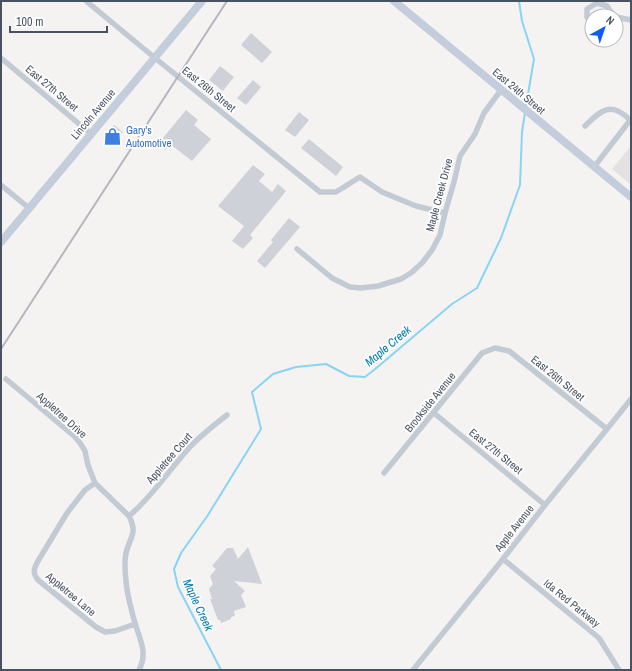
<svg xmlns="http://www.w3.org/2000/svg" width="632" height="671" font-family="'Archivo Narrow',sans-serif">
  <style>
    .education { fill: #e3e1e1 }
    .lines { fill: none; stroke-linecap: round; stroke-linejoin: round }
    .stream { stroke: #8ad4f3; stroke-width: 2 }
    .building { fill: #ced1d8 }
    .street { stroke: #c2cbd4; stroke-width: 5.5 }
    .secondary { stroke: #c4cddc; stroke-width: 8 }
    .rail { stroke: #b4b7bd; stroke-width: 2 }
    .labels { text-anchor: middle; dominant-baseline: central; stroke-width: 3.5; stroke-linejoin: round; paint-order: stroke }
    .street-label { font-size: 11px; fill: #485362; stroke: #fff }
    .shop-label { font-size: 11px; fill: #366cbe; stroke: #fff; text-anchor: start }
    .water-label { font-size: 12px; font-style: italic; fill: #037eb2; stroke: #fff }
  </style>
  <rect width="100%" height="100%" fill="#f5f2f2"/>
  <path class="education" d="M631,146V185L612,169Z"/>
  <g class="lines">
    <path class="stream" d="M519,1L522,21L534,59L526,106
      M221,670L178,587L174,569L181,553L208,515L261,429L252,392L273,374L296,367L326,364L349,376L365,377L374,370L452,304L477,288L501,238L520,185L522,132L525,113"/>
  </g>
  <path class="building" d="M251,33L272,52L262,63L241,45Z
    M220,66L234,77L223,91L209,80Z
    M253,80L261,87L246,105L237,98Z
    M186,110L198,120L194,125L211,139L192,161L170,144L165,150L158,144Z
    M299,112L309,120L295,137L285,130Z
    M114,125L123,132L112,145L103,138Z
    M309,139L343,167L336,176L301,148Z
    M253,165L265,174L259,181L272,192L278,184L286,191L250,235L253,238L243,249L232,241L244,226L218,206Z
    M289,218L300,227L265,268L257,261L273,242L271,240Z
    M248,547L262,584L234,581L245,591L241,595L246,607L234,611L235,616L231,617V619L221,623L220,620H218L210,599H212L209,589L213,584L210,576L216,569L212,566L227,548H233L238,559Z"/>
  <g class="lines">
    <path class="street" d="M86,1L155,58L320,192H336L360,177L382,192L416,206L445,213
      M616,17L631,20
      M592,24L587,17V9L597,3L607,6L614,16
      M1,58L91,134
      M585,126C601,110 611,101 630,120
      M594,167L631,119
      M1,185L29,208
      M297,249L332,278L350,287L361,288L378,286L401,279L411,273L422,263L432,250L440,235L445,213L454,182L460,156L475,134L484,113L501,90
      M6,379L74,436L80,443L85,451L88,465L95,483L129,516C138,534 130,536 126,553C124,562 125,572 126,581C127,595 131,609 135,623C140,640 148,653 139,670
      M434,413L545,505
      M384,473L482,353L495,348L509,351L607,429
      M95,483L85,490L67,513L38,561C34,569 32,572 38,580L96,627L105,632L115,631L135,624
      M129,516C152,497 169,470 190,447C201,435 214,425 227,415
      M503,559L599,638L619,670
      M413,670L499,564L545,505L607,429L631,399"/>
    <path class="secondary" d="M394,1L631,197
      M1,242L202,1"/>
    <path class="rail" d="M1,349L227,1"/>
  </g>
  <defs>
    <symbol id="shop-bare" viewBox="-9 -9 18 18"><path d="M-5-2.5h2.3a2.7 3.5 0 0 1 5.4 0H5L5.5 6h-11ZM-1.5-2.5h3a1.5 2.3 0 0 0-3 0Z" fill="#3f7fe0" stroke="#fff" stroke-width="2.5" paint-order="stroke"/></symbol>
  </defs>
  <g fill-rule="evenodd">
    <use href="#shop-bare" x="100" y="124" width="25" height="25"/>
  </g>
  <g class="labels">
    <g class="street-label">
      <text transform="translate(52 88) rotate(40)">East 27th Street</text>
      <text transform="translate(209 89) rotate(39)">East 26th Street</text>
      <text transform="translate(519 91) rotate(40)">East 24th Street</text>
      <text transform="translate(93 114) rotate(-50)">Lincoln Avenue</text>
      <text transform="translate(439 195) rotate(-75)">Maple Creek Drive</text>
      <text transform="translate(558 378) rotate(39)">East 26th Street</text>
      <text transform="translate(430 402) rotate(-51)">Brookside Avenue</text>
      <text transform="translate(62 415) rotate(42)">Appletree Drive</text>
      <text transform="translate(496 451) rotate(39)">East 27th Street</text>
      <text transform="translate(169 458) rotate(-49)">Appletree Court</text>
      <text transform="translate(514 528) rotate(-52)">Apple Avenue</text>
      <text transform="translate(71 594) rotate(40)">Appletree Lane</text>
      <text transform="translate(572 603) rotate(39)">Ida Red Parkway</text>
    </g>
    <g class="shop-label">
      <text x="126" y="130">Gary's<tspan x="126" dy="13">Automotive</tspan></text>
    </g>
    <g class="water-label">
      <text transform="translate(388 346) rotate(-40)">Maple Creek</text>
      <text transform="translate(198 605) rotate(65)">Maple Creek</text>
    </g>
  </g>
  <rect width="632" height="671" fill="none" stroke="#485362" stroke-width="4"/>
  <g transform="translate(604 28) rotate(40)"><circle r="19" fill="#ffffff" stroke="#b6bac0"/>
  <path d="M0-3L7 15L0 10L-7 15Z" fill="#0e5ef3"/>
  <text y="-6" font-size="11" font-weight="bold" text-anchor="middle" fill="#485362">N</text>
  </g>
  <path d="M10 26v6h97v-6" fill="none" stroke="#485362" stroke-width="2"/>
  <text x="16" y="26" font-size="12" fill="#485362" stroke="#ffffff" stroke-width="3" paint-order="stroke">100 m</text>
</svg>
